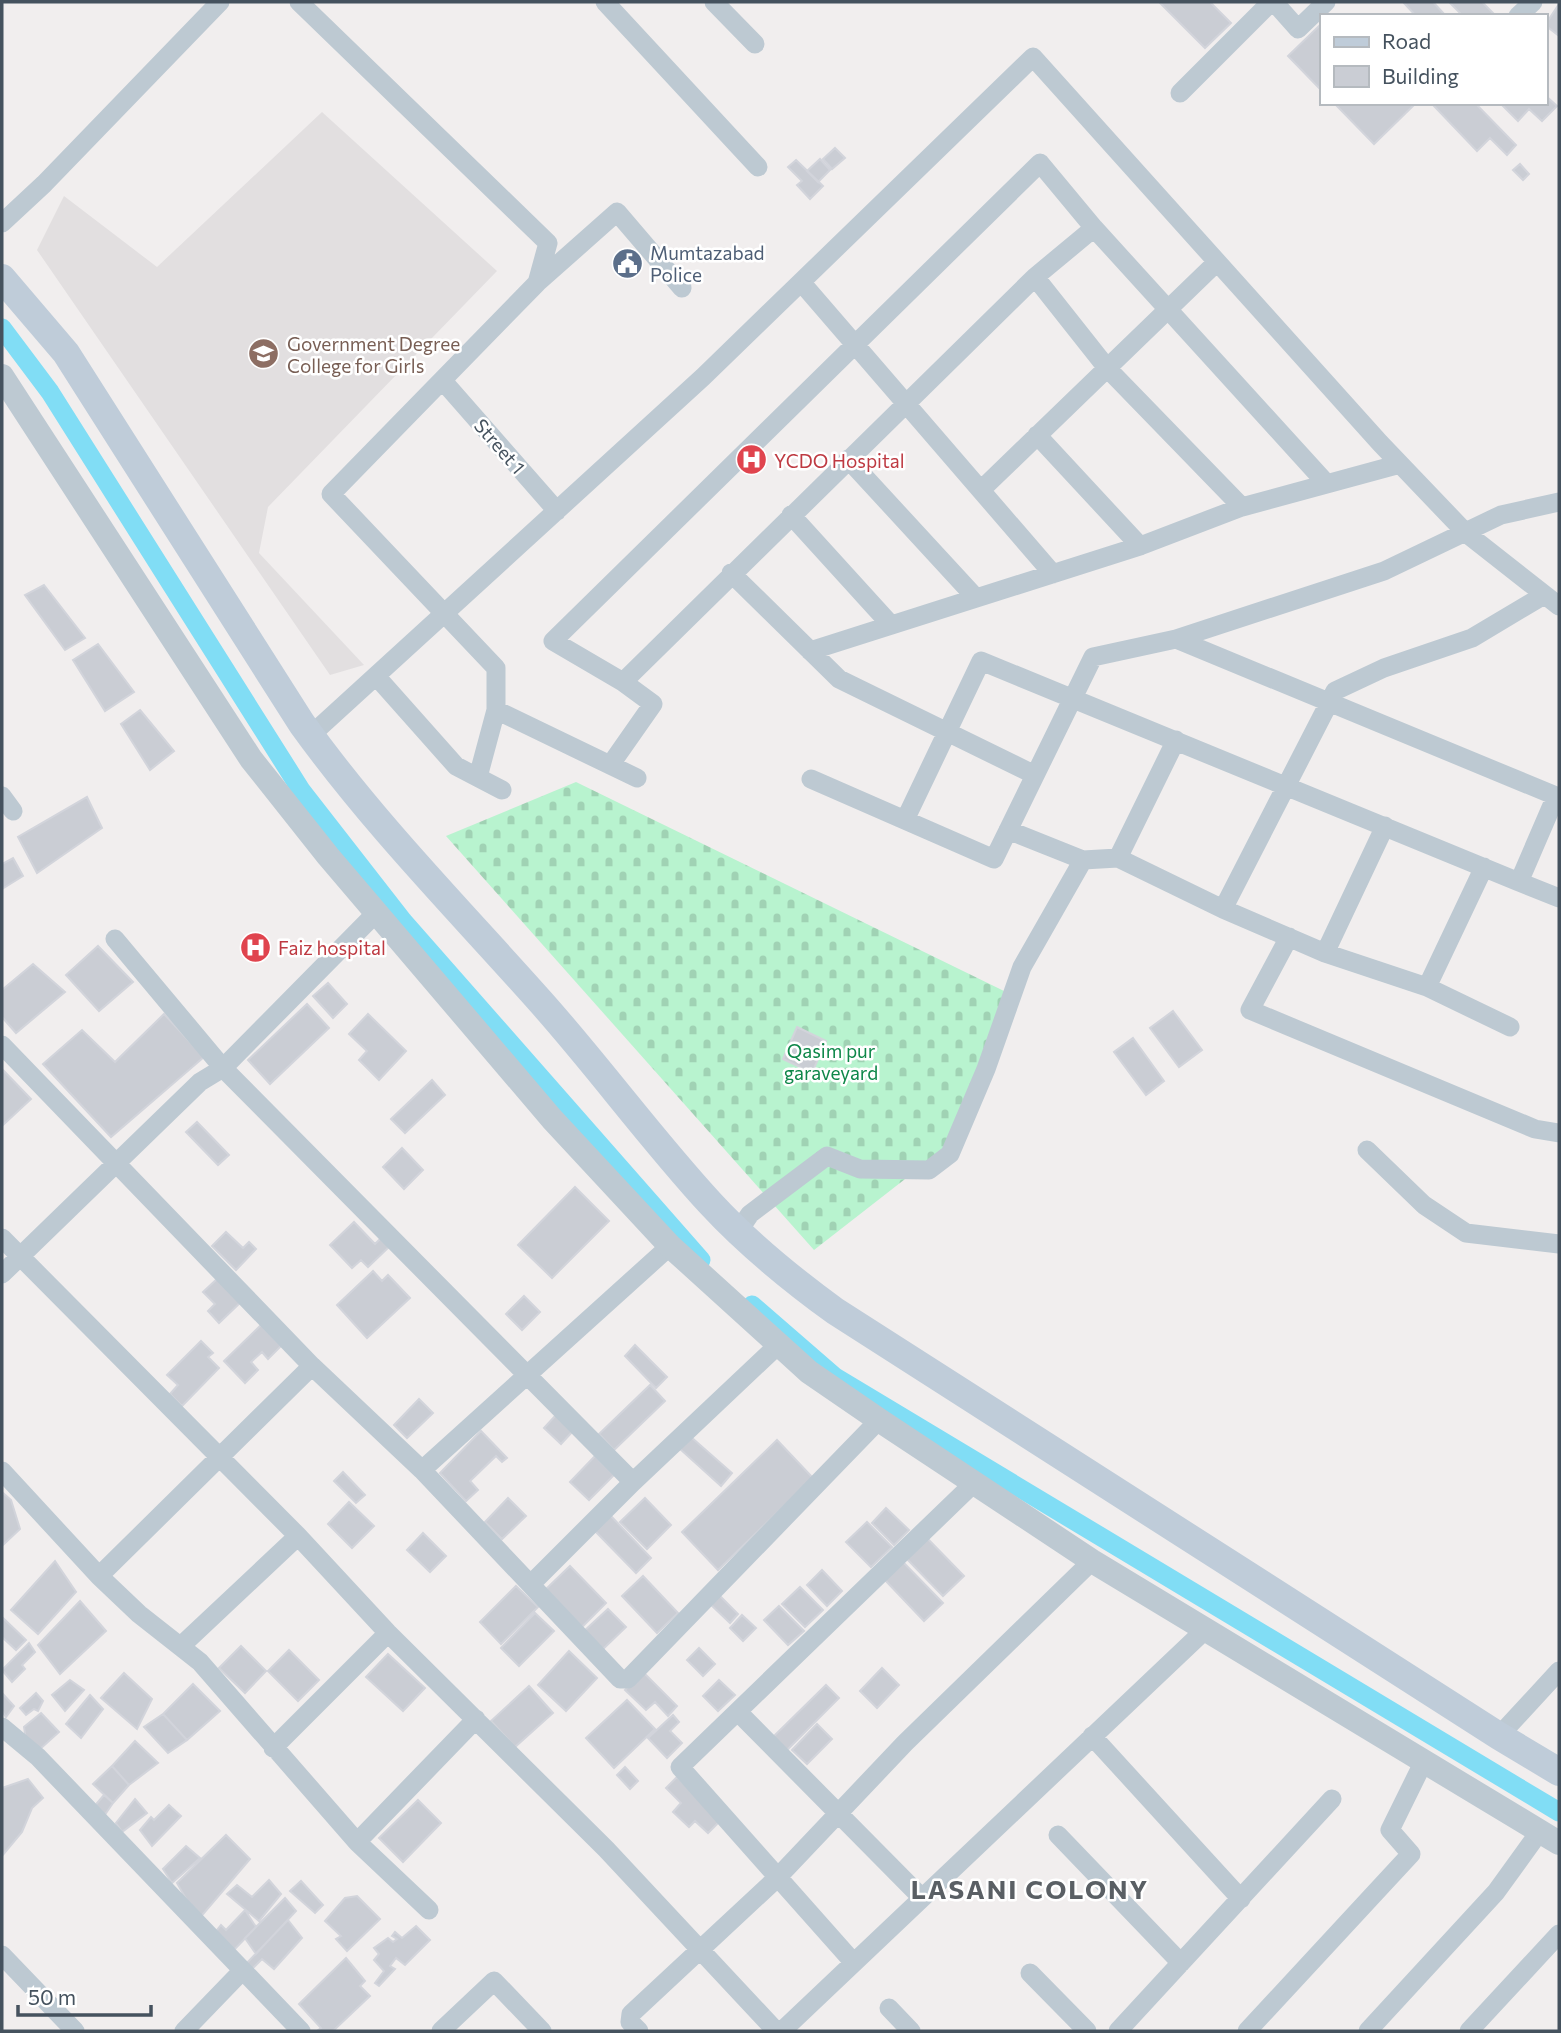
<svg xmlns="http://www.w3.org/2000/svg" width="1561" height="2033" font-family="Commissioner,sans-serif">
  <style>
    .education { fill: #e2dfe0 }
    .cemetery { fill: url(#cemetery-stones) }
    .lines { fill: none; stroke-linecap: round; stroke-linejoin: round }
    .canal { stroke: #81ddf5; stroke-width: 19 }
    .building { fill: #cacdd4; stroke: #d2d4db; stroke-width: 2 }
    .minor { stroke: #bdc9d2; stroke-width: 19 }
    .tertiary { stroke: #bdc9d2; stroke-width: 24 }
    .secondary { stroke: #bfccd9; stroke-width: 28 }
    .labels { text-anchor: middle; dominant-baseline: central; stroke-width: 5; stroke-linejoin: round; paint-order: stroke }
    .service-label { font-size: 19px; fill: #4e5e75; stroke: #fff; text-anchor: start }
    .education-label { font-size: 19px; fill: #785e54; stroke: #fff; text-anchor: start }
    .street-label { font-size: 19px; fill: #45525e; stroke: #fff }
    .health-label { font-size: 19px; fill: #be3a42; stroke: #fff; text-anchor: start }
    .park-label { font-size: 19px; fill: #0e8749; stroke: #fff }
    .district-label { font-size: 26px; font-weight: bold; letter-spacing: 2px; fill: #5a5f64; stroke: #fff }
  </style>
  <defs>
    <pattern id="cemetery-stones" width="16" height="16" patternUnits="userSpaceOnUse" patternTransform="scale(1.75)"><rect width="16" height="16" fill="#b8f3cf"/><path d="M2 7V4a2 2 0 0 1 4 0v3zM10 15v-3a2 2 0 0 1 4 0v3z" fill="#a0d2b4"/></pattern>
  </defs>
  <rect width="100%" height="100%" fill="#f1eeee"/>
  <path class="education" d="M322,112L497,271L268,507L259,553L364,665L330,675L37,250L64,196L157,267Z"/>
  <path class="cemetery" d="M576,782L1004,991L959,1137L814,1250L446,836Z"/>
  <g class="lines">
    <path class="canal" d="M2,328L50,392L301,790L403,921L701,1260
      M752,1305L835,1377L1559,1812"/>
  </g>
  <path class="building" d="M1159,2H1210L1231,23L1205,48Z
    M1403,2H1433L1446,16H1416Z
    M1449,2H1482L1496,16H1463Z
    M1559,4V36L1545,25Z
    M1321,24V90L1288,56Z
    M1545,95L1557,106L1542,121L1529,109L1518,121L1500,103H1545Z
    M1334,103H1416L1374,144Z
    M1437,103H1475L1516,145L1507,155L1490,138L1477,151L1434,106Z
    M835,148L845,158L832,169L823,159Z
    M820,159L830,170L818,182L807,171Z
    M796,160L823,186L810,199L797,185L802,181L788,167Z
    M1520,164L1529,174L1523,180L1513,170Z
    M44,585L85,638L65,650L25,595Z
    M98,644L134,692L105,711L73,660Z
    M140,710L174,751L150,770L121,724Z
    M87,797L102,828L37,873L18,837Z
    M13,858L23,876L2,889V864Z
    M98,946L133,982L99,1011L66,975Z
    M33,964L65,992L16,1033L2,1017V990Z
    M328,983L347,1004L333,1018L313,996Z
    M307,1004L329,1028L270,1084L248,1060Z
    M1173,1011L1202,1050L1179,1067L1150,1028Z
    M164,1014L204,1057L111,1137L43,1064L82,1030L115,1062Z
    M368,1014L406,1051L379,1080L359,1060L367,1051L349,1034Z
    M797,1027L826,1041L812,1073L783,1059Z
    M1133,1038L1164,1081L1146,1095L1114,1052Z
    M2,1069L31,1099L2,1126Z
    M432,1080L445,1095L405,1133L391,1119Z
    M197,1122L229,1155L218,1165L186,1132Z
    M402,1148L423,1170L404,1189L383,1167Z
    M575,1187L609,1221L552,1278L518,1245Z
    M354,1222L375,1244L381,1238L389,1247L368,1267L361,1260L352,1268L330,1245Z
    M226,1232L243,1248L249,1242L256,1249L236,1270L212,1246Z
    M373,1271L382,1281L388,1275L410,1298L367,1338L337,1305Z
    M218,1278L241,1302L219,1323L208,1311L215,1304L203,1292Z
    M524,1296L540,1312L522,1330L506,1314Z
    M261,1325L281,1346L268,1359L262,1352L251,1362L258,1370L245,1383L224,1361Z
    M201,1341L213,1353L208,1357L219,1368L182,1406L170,1394L178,1385L167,1375Z
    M635,1345L667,1377L656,1388L625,1356Z
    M650,1385L665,1401L614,1450L599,1434Z
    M419,1399L433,1413L407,1438L394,1425Z
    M556,1415L573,1431L561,1444L544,1428Z
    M481,1431L507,1458L502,1462L496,1456L470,1481L478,1490L466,1501L440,1473Z
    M691,1437L732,1473L721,1486L680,1449Z
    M777,1440L813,1478L718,1570L682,1532Z
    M595,1456L614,1475L589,1500L570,1482Z
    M343,1472L365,1495L356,1503L334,1481Z
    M2,1492L11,1500L20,1529L2,1546Z
    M508,1498L526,1516L502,1539L485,1522Z
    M645,1498L671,1525L647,1549L620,1522Z
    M349,1502L374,1526L352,1548L328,1524Z
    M886,1508L909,1530L894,1545L872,1523Z
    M609,1514L651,1558L636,1573L593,1529Z
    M867,1522L892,1547L871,1567L846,1542Z
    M423,1533L446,1556L430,1572L407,1550Z
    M925,1536L964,1576L943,1596L904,1556Z
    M901,1560L943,1603L924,1621L883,1578Z
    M55,1561L76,1592L38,1634L11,1610Z
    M570,1566L606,1603L582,1627L546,1589Z
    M822,1570L842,1591L827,1606L807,1585Z
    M643,1576L678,1613L657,1633L622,1596Z
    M516,1586L538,1607L501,1644L480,1622Z
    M800,1587L823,1610L805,1627L782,1604Z
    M718,1594L738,1614L730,1623L709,1603Z
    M80,1601L106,1631L60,1674L38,1645Z
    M779,1606L804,1631L788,1645L764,1620Z
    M608,1609L626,1627L602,1650L584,1631Z
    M535,1613L554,1631L519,1666L501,1648Z
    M742,1615L756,1628L743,1641L730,1628Z
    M2,1617L26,1640L16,1650L2,1637Z
    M29,1643L35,1652L22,1665L25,1669L12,1682L2,1670Z
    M241,1646L266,1671L245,1693L219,1668Z
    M699,1648L715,1664L703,1676L687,1660Z
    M289,1650L319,1680L298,1701L268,1671Z
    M569,1651L597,1678L566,1711L538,1685Z
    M388,1654L425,1688L403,1711L366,1677Z
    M882,1668L899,1685L877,1708L860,1691Z
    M643,1672L677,1706L668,1716L655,1702L646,1710L625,1690Z
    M124,1673L152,1699L137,1729L101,1698Z
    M70,1680L84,1690L65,1711L52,1695Z
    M719,1680L735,1695L718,1711L703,1696Z
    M193,1684L220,1711L187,1740L163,1714Z
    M826,1685L839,1698L787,1750L773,1737Z
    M529,1686L553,1713L515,1747L491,1721Z
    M2,1693L14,1706L6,1717L2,1711Z
    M36,1693L43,1701L38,1711L34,1709L26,1715L20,1708Z
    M90,1695L103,1709L81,1738L66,1724Z
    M627,1700L655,1729L614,1768L586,1738Z
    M41,1713L59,1732L38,1751L26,1740L24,1727Z
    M163,1714L187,1740L168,1753L144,1727Z
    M673,1715L679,1722L670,1731L682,1743L667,1758L648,1738Z
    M817,1724L832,1739L807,1764L792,1750Z
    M135,1741L158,1763L129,1785L112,1766Z
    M112,1766L129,1785L113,1803L93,1784Z
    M625,1767L638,1781L630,1789L617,1775Z
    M677,1777L721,1820L708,1833L695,1821L689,1827L673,1812L681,1803L666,1788Z
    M28,1779L43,1798L32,1808L22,1832L2,1856V1788Z
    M104,1795L113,1803L102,1819L92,1809Z
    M135,1799L147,1813L122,1832L116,1823Z
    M418,1800L441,1823L403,1862L379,1838Z
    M169,1805L181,1816L152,1846L140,1830L151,1817L154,1820Z
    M226,1835L250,1859L198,1920L177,1883Z
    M186,1846L200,1858L172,1883L163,1869Z
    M269,1880L281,1894L259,1921L227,1894L237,1885L252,1897Z
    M301,1881L323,1905L315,1913L290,1891Z
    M357,1896L380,1919L347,1951L336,1939L341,1936L325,1921L345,1898Z
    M285,1898L296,1911L256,1954L245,1938Z
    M245,1910L256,1927L234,1950L213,1935L221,1925L226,1930Z
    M288,1920L302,1938L274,1969L262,1959L248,1973L243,1967Z
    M416,1926L430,1940L405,1965L396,1958L390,1966L395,1969L379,1986L375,1983L384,1971L374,1960L379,1954L374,1948L388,1938L393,1942L397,1939L392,1936L395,1932L402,1938Z
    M346,1958L365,1981L360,1986L370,1996L333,2031H317L321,2028L299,2004Z"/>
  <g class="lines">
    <path class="minor" d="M299,2L548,243L537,283L331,494L496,668V710L478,777
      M605,2L758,167
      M714,2L755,44
      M1274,2L1298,29L1326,2
      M1518,16L1533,2
      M1180,93L1271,2
      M2,223L44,184L220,2
      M1094,228L1035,277L623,682L553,641L1040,163L1094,228L1326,483
      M1035,277L1107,368L1242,507
      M801,282L1053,574
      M537,283L617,212L682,288
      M443,381L557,511
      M1037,435L1140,546
      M848,459L976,598
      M981,490L1217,262
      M791,515L891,625
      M731,573L839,679L1035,775
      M810,651L1140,546L1242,507L1400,464
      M376,676L456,766L502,790
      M496,710L637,778
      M311,735L703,377L1033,57L1380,443L1466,533L1559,606
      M611,764L653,704L623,682
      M811,779L994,859L1093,657L1176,639L1384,571L1501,515L1559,502
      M2,796L13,811
      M905,820L981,661L1519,882L1556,796L1176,639
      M1008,830L1083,860L1118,858L1223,909
      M1118,858L1176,740
      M1519,882L1559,898
      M1289,937L1250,1010L1535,1129L1559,1133
      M115,939L223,1068L376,913
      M1325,953L1385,826
      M1427,987L1484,867
      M1510,1027L1427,987L1325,953L1223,909L1335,691L1384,668L1472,638L1544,595
      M2,1045L312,1366L422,1470L620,1679H628L879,1420
      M1367,1150L1424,1205L1466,1233L1559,1244
      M739,1230L750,1214L827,1156L860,1169L929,1170L950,1154L986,1069L1022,967L1083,860
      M2,1238L298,1536L388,1633L606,1849L776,2031
      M2,1274L200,1082L223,1068L633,1482
      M422,1470L670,1246
      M2,1471L99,1576L139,1614L200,1662L357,1842L429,1910
      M99,1576L312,1366
      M531,1584L633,1482L778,1345
      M182,1645L298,1536
      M738,1712L922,1898
      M2,1727L38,1757L301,2031
      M1092,1736L1241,1899
      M1499,1736L1559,1671
      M273,1748L388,1633
      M1058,1835L1181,1963
      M357,1842L476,1719
      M2,1955L75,2031
      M854,1963L680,1767L974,1483
      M1030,1973L1087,2031
      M889,2008L911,2031
      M184,2031L242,1971
      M441,2031L494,1981L542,2031
      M639,2031L630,2022L631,2014L777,1878L905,1743L1092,1561
      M782,2031L1206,1629
      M1118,2031L1332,1799
      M1247,2031L1411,1854L1390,1830L1424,1761
      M1368,2031L1496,1892L1540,1831
      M1469,2031L1559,1934"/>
    <path class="tertiary" d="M2,376L251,759L328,856L552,1119L670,1246L809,1372L879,1420L1092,1561L1559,1843"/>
    <path class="secondary" d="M2,278L66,353L302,724C374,824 459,910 540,1001C599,1067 651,1139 711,1204C748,1244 791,1279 835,1311L1499,1736L1559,1772"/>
  </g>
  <defs>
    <symbol id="civic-disc" viewBox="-11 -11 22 22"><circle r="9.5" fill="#5c6f8a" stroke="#fff"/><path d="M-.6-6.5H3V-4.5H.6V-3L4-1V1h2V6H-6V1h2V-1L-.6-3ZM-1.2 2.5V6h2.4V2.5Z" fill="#fff"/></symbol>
    <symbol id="school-disc" viewBox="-11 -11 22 22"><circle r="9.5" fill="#8d6e63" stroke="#fff"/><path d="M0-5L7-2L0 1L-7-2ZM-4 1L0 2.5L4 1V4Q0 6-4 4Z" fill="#fff"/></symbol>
    <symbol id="hospital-disc" viewBox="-11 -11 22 22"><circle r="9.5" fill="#e0444e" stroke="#fff"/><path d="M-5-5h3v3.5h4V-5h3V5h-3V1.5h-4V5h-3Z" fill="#fff"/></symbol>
  </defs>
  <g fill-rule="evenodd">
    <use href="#civic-disc" x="610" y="246" width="35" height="35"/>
    <use href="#school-disc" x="246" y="336" width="35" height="35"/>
    <use href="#hospital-disc" x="734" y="442" width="35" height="35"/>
    <use href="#hospital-disc" x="238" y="930" width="35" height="35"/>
  </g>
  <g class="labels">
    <g class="service-label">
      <text x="650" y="252">Mumtazabad<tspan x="650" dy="22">Police</tspan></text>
    </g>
    <g class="education-label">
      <text x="287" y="343">Government Degree<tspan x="287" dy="22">College for Girls</tspan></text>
    </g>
    <g class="street-label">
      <text transform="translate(500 446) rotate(49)">Street 1</text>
    </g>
    <g class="health-label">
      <text x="774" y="460">YCDO Hospital</text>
      <text x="278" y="947">Faiz hospital</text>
    </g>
    <g class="park-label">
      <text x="831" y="1050">Qasim pur<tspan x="831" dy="22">garaveyard</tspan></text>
    </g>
    <g class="district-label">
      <text x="1030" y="1888">LASANI COLONY</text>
    </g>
  </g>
  <rect width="1561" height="2033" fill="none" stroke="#45525e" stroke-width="7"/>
  <rect x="1320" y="14" width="228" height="91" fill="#ffffff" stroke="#b5babf" stroke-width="2"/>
  <rect x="1334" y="37" width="35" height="10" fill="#bfccd9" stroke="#b5babf" stroke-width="2"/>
  <text x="1382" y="49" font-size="21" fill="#45525e">Road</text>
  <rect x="1334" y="66" width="35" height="21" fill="#cacdd4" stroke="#b5babf" stroke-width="2"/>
  <text x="1382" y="84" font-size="21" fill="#45525e">Building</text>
  <path d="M18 2005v10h133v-10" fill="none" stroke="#45525e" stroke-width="3.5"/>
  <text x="28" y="2005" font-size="21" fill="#45525e" stroke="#ffffff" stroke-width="5" paint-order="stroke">50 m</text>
</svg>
